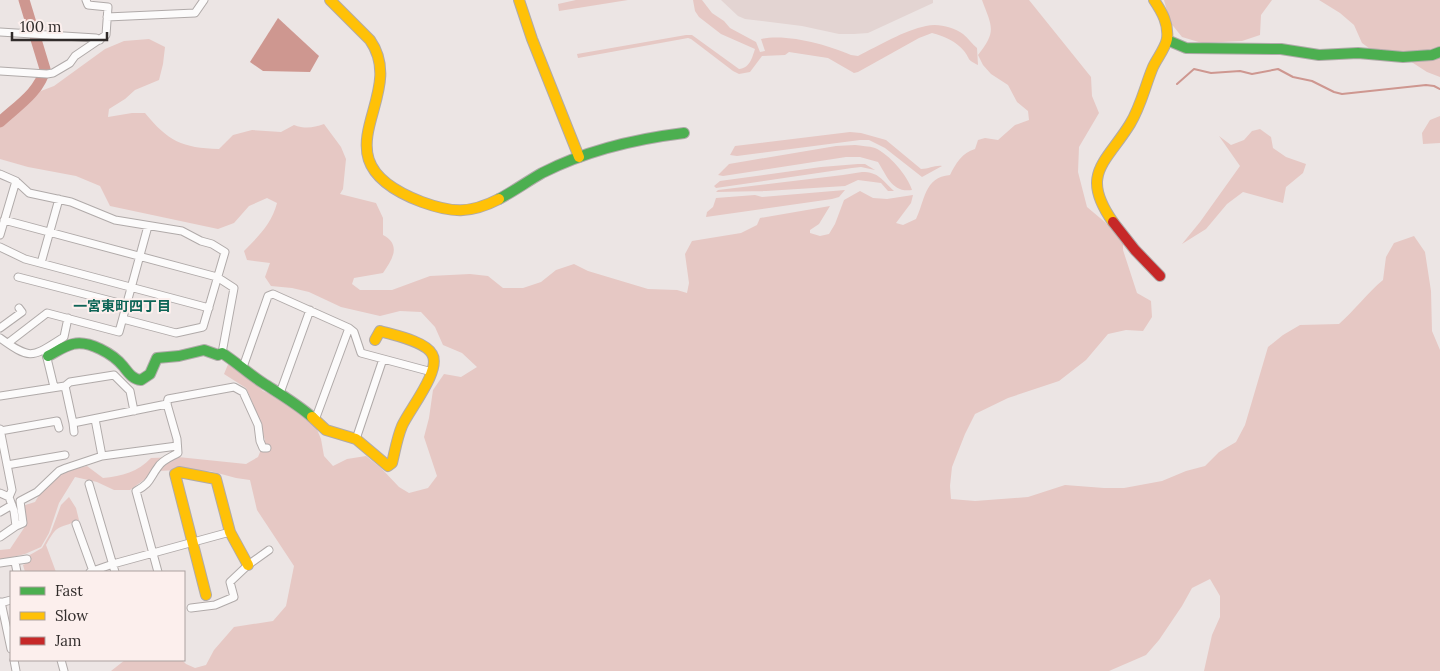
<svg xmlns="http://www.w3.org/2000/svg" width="1440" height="671" font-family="Lora,'Noto Sans JP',serif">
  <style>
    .built { fill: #e3d4d2 }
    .green { fill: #e6c8c4 }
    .water { fill: #ce9790 }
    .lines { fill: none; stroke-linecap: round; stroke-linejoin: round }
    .stream { stroke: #ce9790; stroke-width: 2 }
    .river { stroke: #ce9790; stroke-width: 11 }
    .street-casing { stroke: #b0aaa9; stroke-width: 9 }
    .fast-casing { stroke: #b0aaa9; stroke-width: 12 }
    .slow-casing { stroke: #b0aaa9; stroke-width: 12 }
    .jam-casing { stroke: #b0aaa9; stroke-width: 12 }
    .street { stroke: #fcfbfb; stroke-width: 7 }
    .fast { stroke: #4caf50; stroke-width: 10 }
    .slow { stroke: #ffc107; stroke-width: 10 }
    .jam { stroke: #c62828; stroke-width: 10 }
    .labels { text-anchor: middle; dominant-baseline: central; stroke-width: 4; stroke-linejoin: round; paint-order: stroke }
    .neighbourhood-label { font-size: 14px; font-weight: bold; fill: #0d6456; stroke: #fcefed }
  </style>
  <rect width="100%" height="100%" fill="#ece5e4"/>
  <path class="built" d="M721,0H933V3L868,33L854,34H839L802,26L745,19L738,16Z"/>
  <path class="green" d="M576,0H628L559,11L558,4Z
    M693,0H702L712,13L724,21L730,28L756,42L760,52L765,51L761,39C786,33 829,45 851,55L858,56C878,46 905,30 926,26C938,23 953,27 963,34C968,38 972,44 977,48L978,65C966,59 971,60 964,51C956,41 944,36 932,33L919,38L858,72L854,73L828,58L789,52L785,55L762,56L750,72L739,74L733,71L691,39L688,38L578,58L577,54L686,35H692L739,69C750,68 752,58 755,49L721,34L699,17L695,11Z
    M982,0H1029L1091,77L1092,96L1099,113L1079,147L1078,172L1087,207L1106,223L1123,242V250L1137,293L1151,301L1152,317L1143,331L1126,330L1108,334L1086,360L1059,381L1008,398L975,414L965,434L952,467L950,486L951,499L975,501L1028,497L1065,485L1104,488H1124L1162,481L1186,471L1205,466L1219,452L1236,442L1245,425L1268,347L1283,335L1300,325L1339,324C1355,310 1367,293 1383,280L1386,257L1394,243L1414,236L1425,252L1431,291L1432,331L1440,350V671H1204L1212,635L1220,617V596L1210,579L1192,588L1182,606L1159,640L1146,655L1109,671H111L125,660H182L186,664L195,668L206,665L214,650L234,627L273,621L286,606L294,566L257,510L250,480L236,478L210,471L182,470L156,471L130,490H114L97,482L75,477L59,503L49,533L41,547L25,554L0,560V550L10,549L26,525L22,506L35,502L42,490L55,477L71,470L87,466L103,478C122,476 138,472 151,458L178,457L246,464L258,457L265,440L253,404L246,388L224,374L229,362L243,372L263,391L277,397L316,427L321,439L324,456L333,466L347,459L366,456L381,468L399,487L409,493L428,488L437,476L424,437L429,418L433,390L444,374L461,377L477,367L462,353L443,345L435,327L421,312L400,311L380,316L341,307L309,292L292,288L271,286L265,277L270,263L247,260L244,251C259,236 272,223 277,203L267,198L249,206L234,223L218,229L110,206L100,186L76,176L28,167L0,159V117L33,94L54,86L105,49L124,41L149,39L165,47L163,64L159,80L135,90L125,99L109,109L108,117L132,113H145C168,141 182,148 219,149L233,135L252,130L281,132L294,125C305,129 313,128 324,124L341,147L346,159L343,189L340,194L376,203L383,218V235C402,245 392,260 383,273L354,278L352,284L360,290H392L430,276L470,274L488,276L503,288H523L541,282L556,270L574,264L588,271L648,289L677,290L687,293L689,283L685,254L692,241L741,233L757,225L760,218L830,206L819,224L810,230V233L820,236L829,234L835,224L844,200L860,191L873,198L887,199L913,195L911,203L896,223L903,225L916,219C925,201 924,177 950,175C956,163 962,153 975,149L978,140L985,138L998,140L1015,125L1029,120L1028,111L1017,102L1008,85L991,74L983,65L978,55C997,31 992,27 982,0Z
    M1164,0H1272L1261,15L1260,35L1242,41L1202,43L1182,37L1170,22Z
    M1319,0H1440V77L1427,72L1410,61L1373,51L1362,43L1354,25L1340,13Z
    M1440,116V143L1423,144L1422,133L1430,120Z
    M1260,129L1271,137L1273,148L1286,157L1306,164L1303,173L1286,187L1283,203L1243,192L1227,204L1206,229L1182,244L1200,222L1240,166L1219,136L1231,145L1244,140L1252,131Z
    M850,132L861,133L886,140L921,169C929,169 935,165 942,166L922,177L885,148L869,140H860L737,156L730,155L735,146Z
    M855,145C861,146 869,146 875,148C889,154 908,176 912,190C892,193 887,176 878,162L860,157H846L723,176L718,175L729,164L836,146Z
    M858,164H865L875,170L861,167L852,168L716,188L714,186L720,181L727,180L821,167Z
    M862,172C879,172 882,180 894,191H888L881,183L858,180L845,186L766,191L716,192L718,190L843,175Z
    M845,190L839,197L832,199L706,217L707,212L713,207L716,198L755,195L762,197Z
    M69,497L76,508L79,520C57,530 58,523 46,545L56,572H25L23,565L31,561L28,556L42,548L51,532L61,505Z"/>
  <path class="water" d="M278,18L319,56L310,72L263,71L250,62Z"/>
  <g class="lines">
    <path class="stream" d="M1177,84L1194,69L1211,73L1240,71L1252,74L1278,69L1293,77L1312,81L1334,92L1342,94L1426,85L1434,86L1440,89"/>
    <path class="river" d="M0,122C16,107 40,92 45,69L24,0"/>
    <defs>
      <path id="street" d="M107,17L195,13L204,0
        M0,32L96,38L100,40
        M0,71L47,74L53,73L70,63L75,56L106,35L108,7L88,5L86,0
        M0,174L16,181L29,193L71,202L115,220L182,231L201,241L212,244L225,252L203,327L176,333L123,319
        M4,220L217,277L234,288L222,353
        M0,235L16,181
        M0,247L25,259L209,308
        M41,263L59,199
        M18,277L127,305
        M0,328L22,312L19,308
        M0,338C32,361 32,357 64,337L68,318
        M8,343L47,313L119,332L148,226
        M46,354L54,387
        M243,367L268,296L273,294L349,328L354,332L361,353L432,372
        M65,386L70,382L114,375L130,391L134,411
        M280,393L310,310
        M0,396L65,386L73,423L167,404L168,399L234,387L243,392L258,425L260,441L263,448H267
        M95,419L102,456L177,446
        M315,420L349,328
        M73,423L74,432
        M0,429L12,490L9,497
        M0,431L57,421L59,428
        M356,439L383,359
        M7,465L65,455
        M89,484L115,572
        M0,493L9,497L14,511L16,526L0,537
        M0,512L12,505
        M76,524L93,571
        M16,526L23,523L20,501L37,492L59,471L66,468L102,456
        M15,562L17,572
        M0,563L27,559
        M90,572L113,564L230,532
        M158,572L136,491C151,483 149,479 158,467C162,460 171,457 178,453L177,439L167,404
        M1,602L11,649
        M0,603L11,600
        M191,608L215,605L234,597L230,582L248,565L269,550
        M14,660L16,671
        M61,660L64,671"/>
      <path id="fast" d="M1167,40L1186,48L1281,49L1319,55L1358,53L1403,57L1432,55L1440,52
        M499,199C514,191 528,181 542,173C587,150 635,139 684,133
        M48,356C56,352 64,346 73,344C89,340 113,354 123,366C128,372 132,379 141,380L150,374L157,358L179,356L204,350L218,355L222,353C236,362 249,374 263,383C280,394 297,404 312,417"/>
      <path id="slow" d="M330,0L370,40C411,99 309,159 422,202C452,213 470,214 499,199
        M519,0L532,39L579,157
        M1113,222C1079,174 1106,163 1130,124C1141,106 1145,86 1153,67C1157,58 1165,49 1167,39C1169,24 1162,12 1154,0
        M312,417L326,430L356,439L388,466L392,463C395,451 397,438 402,426C409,410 442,370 432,354C425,341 393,335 380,331L375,340
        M206,595L175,474L179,472L216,479L230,532L248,565"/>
      <path id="jam" d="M1113,222L1135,250L1160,276"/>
    </defs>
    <use href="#street" class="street-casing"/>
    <use href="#fast" class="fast-casing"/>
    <use href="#slow" class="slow-casing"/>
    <use href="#jam" class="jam-casing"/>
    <use href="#street" class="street"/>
    <use href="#fast" class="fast"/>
    <use href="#slow" class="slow"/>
    <use href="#jam" class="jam"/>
  </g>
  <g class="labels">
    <g class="neighbourhood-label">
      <text x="122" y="306">一宮東町四丁目</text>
    </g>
  </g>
  <rect x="10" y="571" width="175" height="90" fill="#fcefed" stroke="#aba19f"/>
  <rect x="20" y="587" width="25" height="8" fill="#4caf50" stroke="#aba19f"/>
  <text x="55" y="596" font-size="15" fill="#312c2b">Fast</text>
  <rect x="20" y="612" width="25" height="8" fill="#ffc107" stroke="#aba19f"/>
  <text x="55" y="621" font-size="15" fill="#312c2b">Slow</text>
  <rect x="20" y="637" width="25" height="8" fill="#c62828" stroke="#aba19f"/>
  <text x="55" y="646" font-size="15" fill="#312c2b">Jam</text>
  <path d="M12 32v8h95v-8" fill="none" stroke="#312c2b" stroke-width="2.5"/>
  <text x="20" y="32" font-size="15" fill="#312c2b" stroke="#fcefed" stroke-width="4" paint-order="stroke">100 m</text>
</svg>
